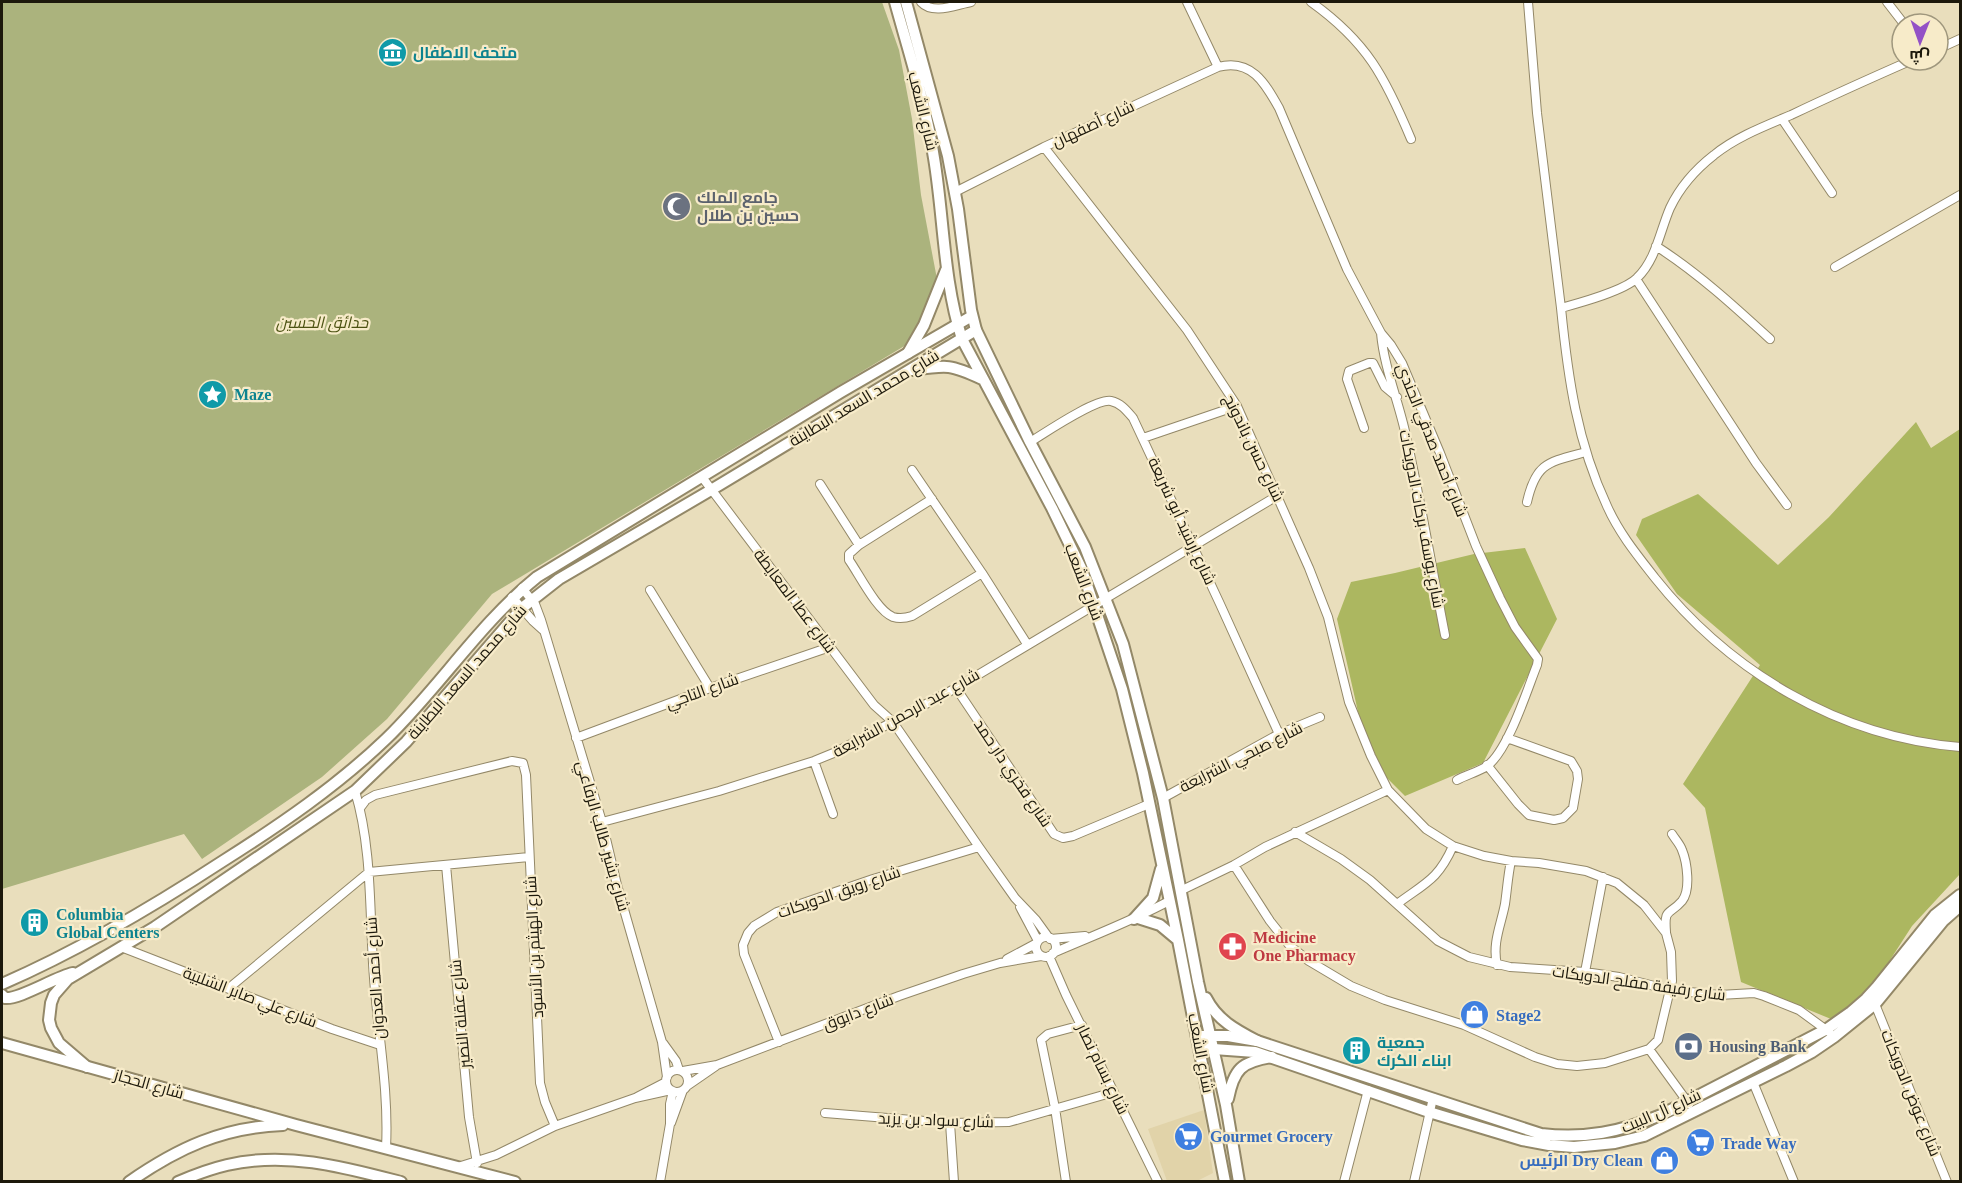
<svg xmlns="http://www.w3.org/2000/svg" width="1962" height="1183" font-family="'Times New Roman',Cairo,serif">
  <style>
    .built { fill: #e1d3a9 }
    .green { fill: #abb37d }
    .forest { fill: #acb760 }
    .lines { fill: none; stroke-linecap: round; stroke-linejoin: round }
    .minor-casing { stroke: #938868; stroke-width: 10 }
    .tertiary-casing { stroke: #938868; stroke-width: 14 }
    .secondary-casing { stroke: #938868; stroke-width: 14 }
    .minor { stroke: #fff; stroke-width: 8 }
    .tertiary { stroke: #fff; stroke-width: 10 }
    .secondary { stroke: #fff; stroke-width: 10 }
    .labels { text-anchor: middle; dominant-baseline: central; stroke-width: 4.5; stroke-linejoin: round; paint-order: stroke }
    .culture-label { font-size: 16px; font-weight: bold; fill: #0d838f; stroke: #f7ebc9; text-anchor: start }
    .street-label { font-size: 16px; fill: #1c180b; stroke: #f7ebc9 }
    .worship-label { font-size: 16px; font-weight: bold; fill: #5b616d; stroke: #f7ebc9; text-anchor: start }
    .park-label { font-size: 16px; font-style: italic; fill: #4c5212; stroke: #f7ebc9 }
    .health-label { font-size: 16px; font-weight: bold; fill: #be3a42; stroke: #f7ebc9; text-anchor: start }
    .shop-label { font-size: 16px; font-weight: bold; fill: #366cbe; stroke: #f7ebc9; text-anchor: start }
    .service-label { font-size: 16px; font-weight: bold; fill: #4e5e75; stroke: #f7ebc9; text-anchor: start }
  </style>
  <rect width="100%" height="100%" fill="#e9debc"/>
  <path class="built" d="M1204,1110L1213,1173L1197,1181H1167L1148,1129Z"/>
  <path class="green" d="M2,2H882L899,50L912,119L921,195L937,279L925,313L906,345L492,594L387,719L322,777L202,859L184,834L2,889Z"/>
  <path class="forest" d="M1916,422L1931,448L1960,429V874L1912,926L1863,1002L1831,1019L1741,982L1705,808L1683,784L1760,665L1677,594L1636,535L1642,519L1698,494L1778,565L1829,517Z
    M1525,548L1557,619L1483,763L1405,796L1386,777L1361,725L1337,619L1351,582L1395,573L1474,554Z"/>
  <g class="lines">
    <defs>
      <path id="minor" d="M921,2C933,15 955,5 971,2
        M1187,2L1218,67
        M1311,2C1367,42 1385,77 1411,139
        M1528,2L1537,113L1561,308
        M1887,2L1904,24
        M1938,49L1960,39
        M1912,60C1871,78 1831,96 1791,115C1765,126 1736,137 1714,155C1696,169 1680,187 1670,208C1660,231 1656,260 1637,278C1624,291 1579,303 1561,308C1568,378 1577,442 1607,506C1619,533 1637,555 1655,578C1730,672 1839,737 1960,747
        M1782,119L1832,193
        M1044,147L1187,330L1237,406L1309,568L1328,617L1349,702L1371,756L1388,790L1426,829L1453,846L1484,856L1511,861L1539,863L1586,871L1617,883L1644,905L1666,933L1671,952L1672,981L1658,1040L1649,1049L1605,1063L1577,1066L1557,1064L1535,1057L1464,1025L1385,1000L1351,986L1309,961L1290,946L1270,921L1234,865
        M955,192L1044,147L1218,67C1251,58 1265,83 1279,108L1347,269L1381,333L1391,345L1402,363L1440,453L1476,546L1500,598L1515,627L1538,659L1537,665C1527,690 1508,751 1487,766C1478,772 1466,775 1457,780
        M1656,246C1698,273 1734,306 1770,339
        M1835,267L1960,195
        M1636,279L1756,463L1787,505
        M1381,333C1384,368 1399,402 1406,436C1421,502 1432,569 1445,635
        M1364,428L1347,379L1349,371L1369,363H1373L1385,387L1397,397
        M1143,438L1237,406
        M1030,442C1045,433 1096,398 1111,401C1121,403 1127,411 1133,418L1220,604L1279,734
        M912,470L982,573L1027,644
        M702,477L874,705L893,722L979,847L1015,898L1036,920L1049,938
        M820,484L859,545
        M932,499L859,545L849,554V560C859,574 877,611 893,617C900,619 906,618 912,616L982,573
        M1527,502C1536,462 1549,462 1586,452
        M522,588L535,604L541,620L602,822L617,885L662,1042L667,1077
        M650,590L710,688
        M512,597L533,621L543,630
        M956,688L1054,834L1063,838L1073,836L1149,804
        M576,738L710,688L830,647
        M814,761L833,814
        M1487,765L1518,804L1529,815L1554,820L1563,818L1573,808L1578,779L1577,771L1571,761L1507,738
        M355,791C373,851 369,916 374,978C378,1034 389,1091 386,1148
        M1163,798L1279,734L1320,717
        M360,808L366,800L375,795L512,761L523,763L526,775L540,1083L545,1102L555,1126
        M602,822L719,791L814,761L836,752L956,688L1277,496
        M1295,832L1341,859L1370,880L1438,941L1469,957L1510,967L1585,972L1619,977L1670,990L1719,995L1754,993L1764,996L1799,1010L1829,1032
        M446,865L469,1117L477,1163
        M1182,890L1234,865L1265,847L1388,790
        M1397,904C1425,883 1438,880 1453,846
        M1020,907L1038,941
        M1666,932C1664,907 1669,916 1682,901C1691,890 1687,862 1682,850C1680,844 1675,839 1672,834
        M1036 947a10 10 0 1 1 20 0a10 10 0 1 1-20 0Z
        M1050,939L1085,936
        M121,947L332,1029L380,1045
        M1053,953C1092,936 1132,921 1169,901
        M1049,956L1066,995L1158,1182
        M1007,959L1037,943
        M1497,965C1492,943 1501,925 1505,904C1507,890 1508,875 1511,861
        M1585,972L1603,877
        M229,988L369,872L529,857
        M1875,1004L1947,1182
        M779,1042L744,954L743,945L748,933L754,926L777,912L873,879L979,847
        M663,1043L676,1061L679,1070
        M1649,1049L1689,1104
        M666 1081a11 11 0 1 1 22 0a11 11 0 1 1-22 0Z
        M683,1071L717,1065L899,996L963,974L1000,963L1041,956
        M1753,1082L1794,1182
        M687,1086L716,1066
        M637,1097L666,1082
        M825,1113L950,1123L1009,1122L1114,1092
        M671,1123L683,1090
        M950,1123L954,1182
        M461,1166L496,1155L555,1126L635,1098L671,1090
        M660,1182L670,1124V1104L673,1091
        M1066,1182L1055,1108L1041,1040L1048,1034L1082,1025
        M1344,1182L1368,1090
        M1414,1182L1433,1098"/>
      <path id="tertiary" d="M2,984C80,950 151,908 223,861C280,825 337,786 386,739C439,688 479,624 537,577L841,392L972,316
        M2,995L5,998C19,1000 55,977 73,973
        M1198,1036H1228L1257,1041L1541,1134C1586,1139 1620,1132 1661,1115L1827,1029L1851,1012L1866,999L1877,987L1935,915L1960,895
        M1200,1048L1255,1052L1429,1112L1522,1140L1549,1145L1574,1147L1615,1143L1644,1136L1786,1066L1812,1052L1834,1037L1875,1004L1943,921L1960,906
        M87,1067L59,1043L51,1028L49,1020L51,1003L54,995L68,979L155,927L355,791L406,742L522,608L559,579L711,490L976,330"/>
      <path id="secondary" d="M895,2C909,53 926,105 934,158C944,218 943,280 962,339L1052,508L1082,570L1122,689L1143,773L1178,940L1225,1182
        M906,2L948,156L958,209L971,310L976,330L1030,442L1085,547L1123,644L1163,798L1198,982L1226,1105L1239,1182
        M908,353L924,325L946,270
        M912,370C947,365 950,364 982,379
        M1138,918L1160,925L1178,940
        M1134,919L1153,898L1161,869
        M1206,998C1217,1020 1236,1030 1257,1041
        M2,1043L296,1125L515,1182
        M1228,1099C1234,1069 1241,1062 1272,1057
        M129,1182C178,1148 223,1127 283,1125
        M178,1182C194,1175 210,1169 227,1165C286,1151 344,1167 401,1182"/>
    </defs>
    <use href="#minor" class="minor-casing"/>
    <use href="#tertiary" class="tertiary-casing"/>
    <use href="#secondary" class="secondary-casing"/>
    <use href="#minor" class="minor"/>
    <use href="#tertiary" class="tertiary"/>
    <use href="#secondary" class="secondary"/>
  </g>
  <defs>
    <symbol id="museum-disc" viewBox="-11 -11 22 22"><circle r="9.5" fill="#0f9aa8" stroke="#f7ebc9"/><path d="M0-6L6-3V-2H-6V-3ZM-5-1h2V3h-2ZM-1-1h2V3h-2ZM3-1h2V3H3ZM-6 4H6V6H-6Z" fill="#fff"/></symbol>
    <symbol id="mosque-disc" viewBox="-11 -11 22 22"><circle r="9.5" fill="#6b7280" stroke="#f7ebc9"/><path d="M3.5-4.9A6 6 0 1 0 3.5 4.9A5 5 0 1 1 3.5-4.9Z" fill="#fff"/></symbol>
    <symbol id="sight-disc" viewBox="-11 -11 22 22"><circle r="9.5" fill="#0f9aa8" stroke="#f7ebc9"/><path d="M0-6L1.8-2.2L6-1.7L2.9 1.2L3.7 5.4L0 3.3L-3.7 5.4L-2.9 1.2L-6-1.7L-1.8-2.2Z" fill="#fff"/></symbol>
    <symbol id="building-disc" viewBox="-11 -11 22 22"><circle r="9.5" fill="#0f9aa8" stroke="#f7ebc9"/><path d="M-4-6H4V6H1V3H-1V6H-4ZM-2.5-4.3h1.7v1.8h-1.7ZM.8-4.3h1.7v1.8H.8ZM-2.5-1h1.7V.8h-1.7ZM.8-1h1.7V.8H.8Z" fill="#fff"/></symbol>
    <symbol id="pharmacy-disc" viewBox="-11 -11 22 22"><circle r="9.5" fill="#e0444e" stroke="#f7ebc9"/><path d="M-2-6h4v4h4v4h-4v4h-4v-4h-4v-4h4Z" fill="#fff"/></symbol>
    <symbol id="shop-disc" viewBox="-11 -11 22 22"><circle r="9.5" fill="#3f7fe0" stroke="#f7ebc9"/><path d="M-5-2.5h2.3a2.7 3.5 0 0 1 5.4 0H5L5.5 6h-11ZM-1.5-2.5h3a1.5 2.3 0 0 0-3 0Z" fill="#fff"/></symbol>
    <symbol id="bank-disc" viewBox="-11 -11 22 22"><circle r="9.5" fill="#5c6f8a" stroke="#f7ebc9"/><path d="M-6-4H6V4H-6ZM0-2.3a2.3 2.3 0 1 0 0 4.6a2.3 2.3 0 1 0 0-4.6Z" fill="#fff"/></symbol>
    <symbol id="supermarket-disc" viewBox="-11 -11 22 22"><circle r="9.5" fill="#3f7fe0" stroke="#f7ebc9"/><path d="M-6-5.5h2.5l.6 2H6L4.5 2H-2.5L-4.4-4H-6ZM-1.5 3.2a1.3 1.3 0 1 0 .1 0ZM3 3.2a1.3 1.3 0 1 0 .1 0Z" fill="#fff"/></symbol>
  </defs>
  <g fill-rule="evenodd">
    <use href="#museum-disc" x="376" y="36" width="33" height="33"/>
    <use href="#mosque-disc" x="660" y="190" width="33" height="33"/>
    <use href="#sight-disc" x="196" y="378" width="33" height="33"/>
    <use href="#building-disc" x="18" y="906" width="33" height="33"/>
    <use href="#pharmacy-disc" x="1216" y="930" width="33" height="33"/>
    <use href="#shop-disc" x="1458" y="998" width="33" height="33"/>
    <use href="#bank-disc" x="1672" y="1030" width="33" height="33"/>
    <use href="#building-disc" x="1340" y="1034" width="33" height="33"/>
    <use href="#supermarket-disc" x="1172" y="1120" width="33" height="33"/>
    <use href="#supermarket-disc" x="1684" y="1126" width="33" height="33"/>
    <use href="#shop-disc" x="1648" y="1144" width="33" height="33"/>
  </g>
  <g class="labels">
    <g class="culture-label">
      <text x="413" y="52">متحف الاطفال</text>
      <text x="234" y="394">Maze</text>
      <text x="56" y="914">Columbia<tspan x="56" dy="18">Global Centers</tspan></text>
      <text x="1377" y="1042">جمعية<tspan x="1377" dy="18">ابناء الكرك</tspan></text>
    </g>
    <g class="street-label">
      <text transform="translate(923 111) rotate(76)">شارع الشعب</text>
      <text transform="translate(1093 124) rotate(-25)">شارع أصفهان</text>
      <text transform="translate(864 398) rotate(-31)">شارع محمد السعد البطاينة</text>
      <text transform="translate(1432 440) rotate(68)">شارع أحمد صدقي الجندي</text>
      <text transform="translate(1254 448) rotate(64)">شارع حسن باندونج</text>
      <text transform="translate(1422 519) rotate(79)">شارع يوسف بركات الدويكات</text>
      <text transform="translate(1182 521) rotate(65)">شارع إرشيد أبو شريعة</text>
      <text transform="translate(1084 582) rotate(69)">شارع الشعب</text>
      <text transform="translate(795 601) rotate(53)">شارع عطا المعايطة</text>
      <text transform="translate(467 672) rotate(-49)">شارع محمد السعد البطاينة</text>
      <text transform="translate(702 691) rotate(-20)">شارع التاجي</text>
      <text transform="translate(906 713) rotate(-29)">شارع عبد الرحمن الشرايعة</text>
      <text transform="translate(1241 757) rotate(-27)">شارع صبحي الشرايعة</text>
      <text transform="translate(1013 773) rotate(56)">شارع فخري دار حمد</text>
      <text transform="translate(603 836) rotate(74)">شارع بشير طالب الرفاعي</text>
      <text transform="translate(839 892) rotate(-19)">شارع رويق الدويكات</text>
      <text transform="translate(534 947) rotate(-93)">شارع الهيثم بن الأسود</text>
      <text transform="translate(375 978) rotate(-94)">شارع أحمد العدوان</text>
      <text transform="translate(1639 983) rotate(8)">شارع رفيفة مفلح الدويكات</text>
      <text transform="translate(250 997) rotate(21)">شارع علي صابر الشلبية</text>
      <text transform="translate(858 1012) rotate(-21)">شارع دابوق</text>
      <text transform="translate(460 1014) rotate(-95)">شارع عقلة النصير</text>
      <text transform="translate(1201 1053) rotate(79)">شارع الشعب</text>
      <text transform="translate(1103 1069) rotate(64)">شارع بسام نصار</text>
      <text transform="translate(149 1084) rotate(16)">شارع الحجاز</text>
      <text transform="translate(1911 1093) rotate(68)">شارع عوض الدويكات</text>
      <text transform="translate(1661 1111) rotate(-24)">شارع آل البيت</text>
      <text transform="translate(936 1120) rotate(2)">شارع سواد بن يزيد</text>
    </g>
    <g class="worship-label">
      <text x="697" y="197">جامع الملك<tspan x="697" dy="18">حسين بن طلال</tspan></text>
    </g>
    <g class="park-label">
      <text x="322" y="322">حدائق الحسين</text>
    </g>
    <g class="health-label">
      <text x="1253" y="937">Medicine<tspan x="1253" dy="18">One Pharmacy</tspan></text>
    </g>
    <g class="shop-label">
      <text x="1496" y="1015">Stage2</text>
      <text x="1210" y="1136">Gourmet Grocery</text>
      <text x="1721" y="1143">Trade Way</text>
      <text x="1643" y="1160" text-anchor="end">الرئيس Dry Clean</text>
    </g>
    <g class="service-label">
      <text x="1709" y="1046">Housing Bank</text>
    </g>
  </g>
  <rect width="1962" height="1183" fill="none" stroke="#1c180b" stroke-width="6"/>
  <g transform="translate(1920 42) rotate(181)"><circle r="28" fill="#f7ebc9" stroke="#9f977d" stroke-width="1.5"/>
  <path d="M0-4.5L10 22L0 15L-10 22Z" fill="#9351c6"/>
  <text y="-9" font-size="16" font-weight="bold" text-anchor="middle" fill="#1c180b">ش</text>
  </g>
</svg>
